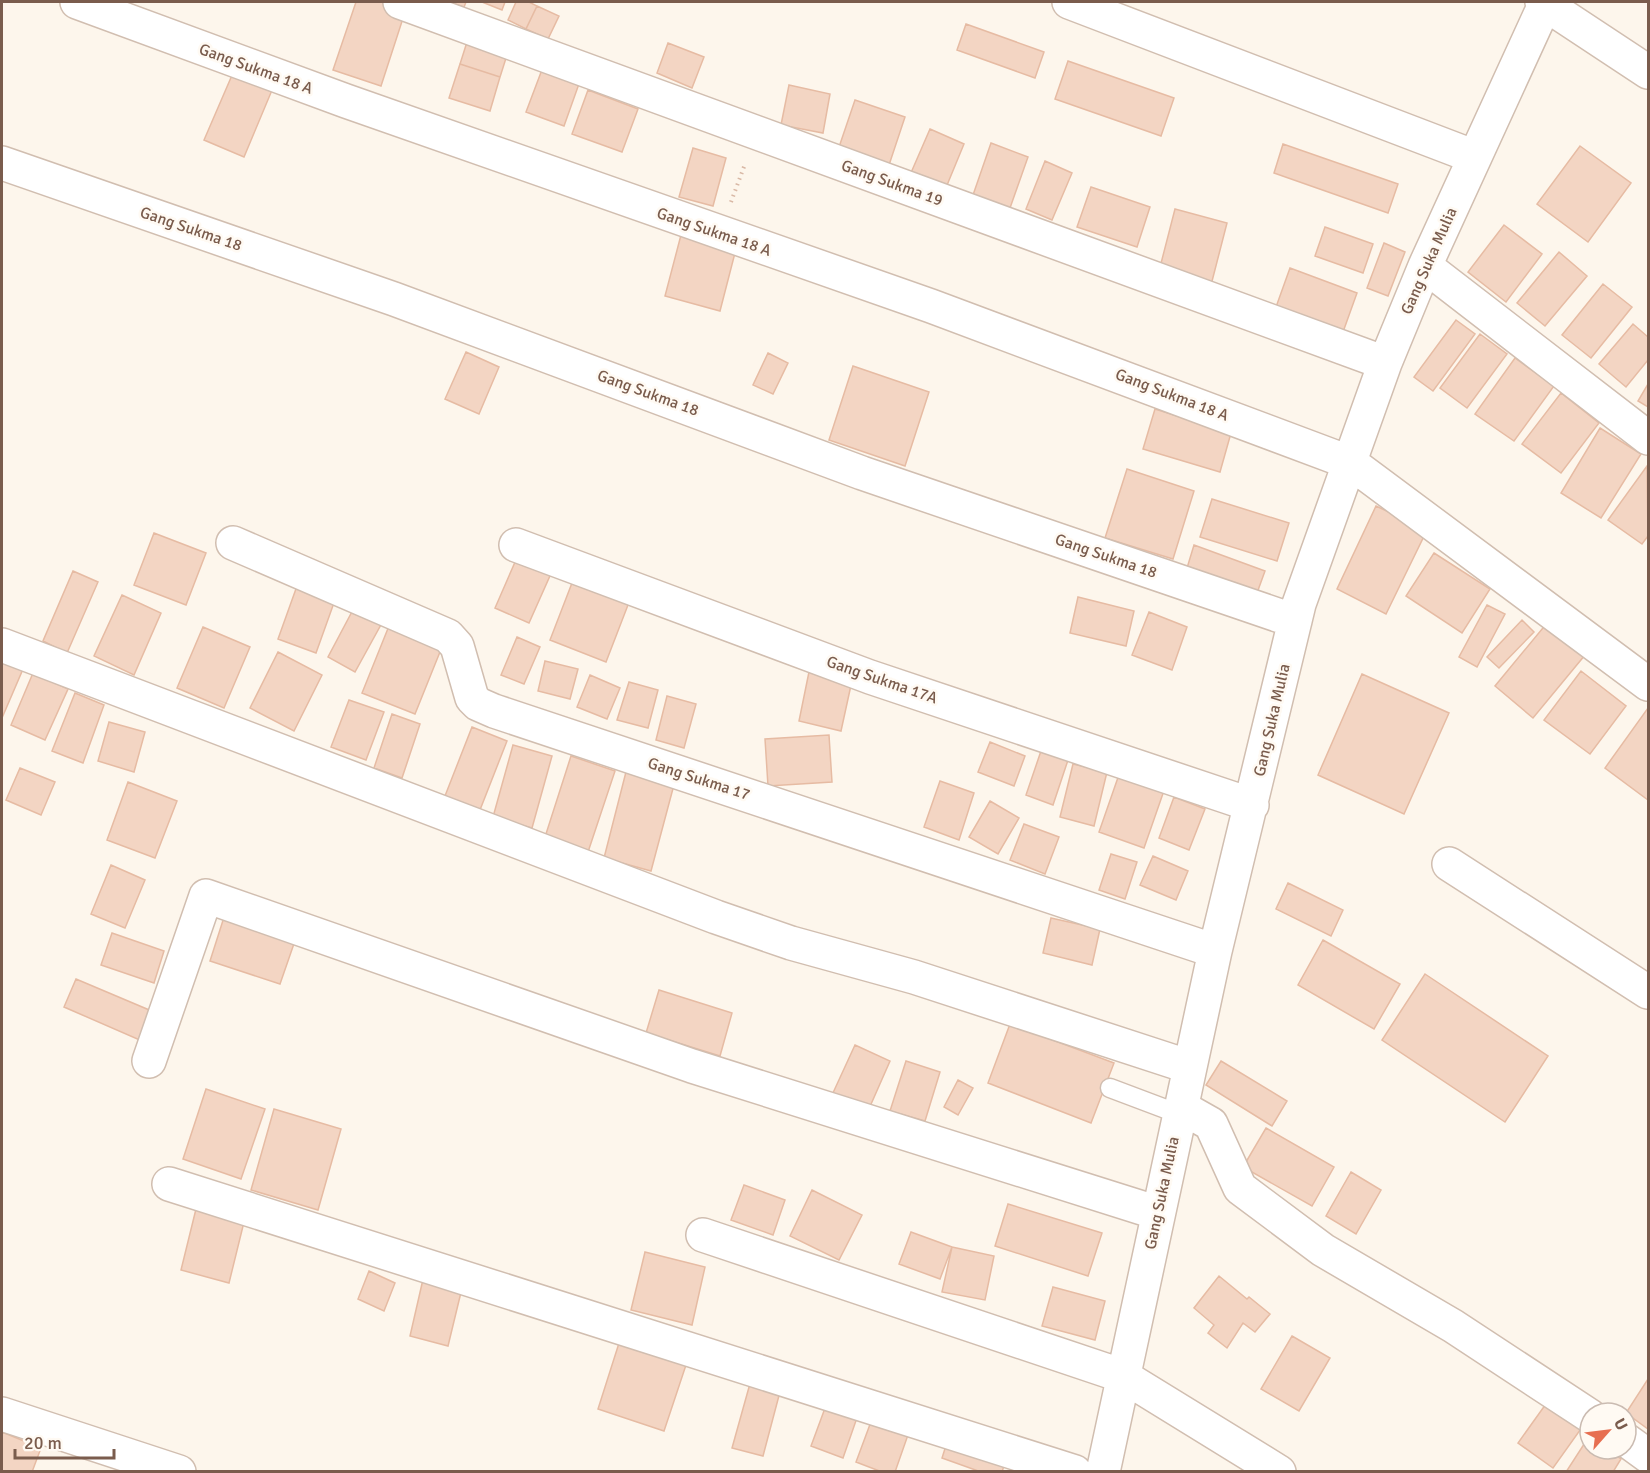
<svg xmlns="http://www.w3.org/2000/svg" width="1650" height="1473" font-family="Signika,sans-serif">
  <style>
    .building { fill: #f3d5c3; stroke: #e6bba3; stroke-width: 1.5 }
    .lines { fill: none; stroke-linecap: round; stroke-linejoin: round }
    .lane-casing { stroke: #d1beb0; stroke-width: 21 }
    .street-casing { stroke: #d1beb0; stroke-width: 36 }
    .path { stroke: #d9b8a5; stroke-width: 4; stroke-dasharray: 1.5 4.5; stroke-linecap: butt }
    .lane { stroke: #fff; stroke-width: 18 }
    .street { stroke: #fff; stroke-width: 33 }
    .labels { text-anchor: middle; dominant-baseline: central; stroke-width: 5; stroke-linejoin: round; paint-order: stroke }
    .street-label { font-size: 16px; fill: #7a5c4d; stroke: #fffaf3 }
  </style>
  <rect width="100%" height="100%" fill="#fdf6ec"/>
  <path class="building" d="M356,2H383L406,9L381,86L333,70Z
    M448,2H466L464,7Z
    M482,2H505L502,10Z
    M516,2H529L537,6L526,29L508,20Z
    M537,6L559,16L548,39L526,29Z
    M966,24L1044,52L1035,78L957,50Z
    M467,42L507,55L500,77L460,64Z
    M668,43L704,57L692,88L657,73Z
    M1068,61L1174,98L1161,136L1055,99Z
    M460,64L500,77L490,111L449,98Z
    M236,66L275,83L244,157L204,140Z
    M543,67L580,81L564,126L526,112Z
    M789,85L830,94L823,133L781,125Z
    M588,90L638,109L622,152L572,134Z
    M855,100L905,117L887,171L837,153Z
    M930,129L964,144L945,190L910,175Z
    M991,143L1028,157L1010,208L973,195Z
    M1283,144L1398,184L1388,213L1274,173Z
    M1580,146L1631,183L1588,242L1537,204Z
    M693,148L726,158L713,206L679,197Z
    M1045,161L1072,173L1052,220L1026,209Z
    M1091,187L1150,207L1137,247L1077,227Z
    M1175,209L1227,223L1210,289L1158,275Z
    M1504,225L1542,254L1506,302L1468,272Z
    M1325,227L1373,244L1363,273L1315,256Z
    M681,235L736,249L720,311L665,296Z
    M1384,243L1405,252L1388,296L1367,288Z
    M1559,252L1587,276L1545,326L1517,303Z
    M1290,268L1357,293L1343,332L1276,307Z
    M1603,284L1632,307L1591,358L1562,335Z
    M1456,320L1475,334L1433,391L1414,377Z
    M1633,324L1648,337V360L1626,387L1599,364Z
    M1480,334L1507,354L1467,408L1440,388Z
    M466,352L499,367L479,414L445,399Z
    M768,353L788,363L773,394L753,385Z
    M1515,358L1554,386L1514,441L1475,414Z
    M853,366L929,392L905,466L829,440Z
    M1648,384V407L1638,401Z
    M1561,393L1599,423L1561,473L1522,444Z
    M1155,409L1231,433L1220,472L1143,449Z
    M1600,428L1641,454L1601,518L1561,493Z
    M1647,466L1648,536L1642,544L1608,520Z
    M1127,469L1194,491L1173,559L1105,538Z
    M1212,499L1289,523L1277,561L1200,537Z
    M1376,506L1427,530L1386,614L1337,589Z
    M154,533L206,553L186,605L134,585Z
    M1194,545L1265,571L1257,593L1187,568Z
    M519,553L553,569L529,623L495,608Z
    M1434,553L1490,589L1462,633L1406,596Z
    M577,570L633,592L606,662L550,640Z
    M73,571L98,582L67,653L43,641Z
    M297,586L335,600L316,653L278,639Z
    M122,595L161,613L134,675L94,656Z
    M1078,597L1134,611L1126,646L1070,633Z
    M1487,605L1505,614L1477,667L1459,657Z
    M355,606L383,621L355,672L328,657Z
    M1149,612L1187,627L1172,670L1132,655Z
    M1522,620L1534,632L1499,668L1487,657Z
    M391,621L444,642L415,714L362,693Z
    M1547,623L1585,655L1533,718L1495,686Z
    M203,627L250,647L224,708L177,688Z
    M517,637L540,647L524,684L501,675Z
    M278,652L322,675L294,731L250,708Z
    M2,659L23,669L2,718Z
    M545,661L578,669L570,699L538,691Z
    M810,667L853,676L841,731L799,721Z
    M1581,671L1626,706L1590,754L1544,720Z
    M33,673L68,689L45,740L11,725Z
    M1362,674L1449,713L1404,814L1318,775Z
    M590,675L620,688L607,719L577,707Z
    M629,682L658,690L648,728L617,720Z
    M75,693L104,705L83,763L52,751Z
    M667,696L696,704L684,748L656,740Z
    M349,700L384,712L366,760L331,747Z
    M1648,708V800L1605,768Z
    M392,714L420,724L402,778L374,768Z
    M109,722L145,732L134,772L98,761Z
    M472,727L507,741L478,815L443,801Z
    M829,735L832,782L768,786L765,739Z
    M990,742L1025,756L1014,786L978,772Z
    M513,745L552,756L532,828L493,817Z
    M1042,748L1069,757L1053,805L1026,795Z
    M571,756L615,771L588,852L545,837Z
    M1073,764L1107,772L1094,826L1060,817Z
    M1122,766L1167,782L1144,848L1099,832Z
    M20,768L55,782L41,815L6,800Z
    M627,768L675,781L651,871L604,858Z
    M940,781L974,793L959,840L924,827Z
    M128,782L177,801L155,858L107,840Z
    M1174,797L1205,809L1189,850L1159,838Z
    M990,801L1019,818L998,854L969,837Z
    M1024,824L1059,837L1045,874L1010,860Z
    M1111,854L1137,862L1125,899L1099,890Z
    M1153,856L1188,871L1176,900L1140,885Z
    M111,865L145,880L125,928L91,914Z
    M1288,883L1343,910L1331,936L1276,909Z
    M226,911L297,935L280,984L210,961Z
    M1051,918L1100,929L1092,965L1043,953Z
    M112,933L164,951L154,983L101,965Z
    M1323,940L1400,984L1374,1029L1298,985Z
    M1425,974L1548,1056L1505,1122L1382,1040Z
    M76,979L154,1012L142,1041L64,1007Z
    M659,990L732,1013L720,1056L646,1033Z
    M1010,1024L1114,1063L1091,1123L988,1083Z
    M855,1045L890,1061L868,1111L832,1095Z
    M906,1061L940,1072L925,1121L890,1111Z
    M1221,1061L1287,1101L1272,1126L1206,1085Z
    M958,1080L973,1088L958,1115L944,1107Z
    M206,1089L265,1109L241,1179L183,1159Z
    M274,1109L341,1129L318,1210L251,1190Z
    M1266,1128L1334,1167L1312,1206L1243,1167Z
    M1351,1172L1381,1190L1356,1234L1326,1216Z
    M744,1185L785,1200L773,1235L731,1220Z
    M812,1190L862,1215L839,1260L790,1236Z
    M1008,1204L1102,1233L1088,1276L995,1246Z
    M196,1209L244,1222L229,1283L181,1270Z
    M911,1232L952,1247L940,1279L899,1264Z
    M952,1247L994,1256L985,1300L942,1292Z
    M645,1252L705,1267L692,1325L631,1310Z
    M369,1271L395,1283L384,1311L358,1299Z
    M424,1275L463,1284L448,1346L410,1336Z
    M1219,1276L1247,1299L1249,1297L1270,1314L1255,1332L1243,1323L1227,1348L1208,1333L1214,1325L1194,1308Z
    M1053,1287L1105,1301L1095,1340L1042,1326Z
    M1292,1336L1330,1358L1299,1411L1261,1389Z
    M620,1340L687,1362L664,1431L598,1409Z
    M1648,1379V1429L1626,1413Z
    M751,1380L781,1388L763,1456L732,1448Z
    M828,1400L859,1412L843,1458L811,1446Z
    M1548,1401L1583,1426L1553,1468L1518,1443Z
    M872,1419L909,1432L895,1472H882L856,1462Z
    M2,1432L41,1448L32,1472H2Z
    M949,1436L1007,1456L1002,1472H981L942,1458Z
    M1588,1438L1590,1449H1606L1621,1459L1613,1472H1566Z"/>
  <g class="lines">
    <defs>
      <path id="lane" d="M1110,1088L1179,1114"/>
      <path id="street" d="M77,2L346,101L931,306L1351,463L1648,684
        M400,2L1385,363
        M1069,2L1475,157
        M1542,2L1648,72
        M2,163L394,299L862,473L1295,621
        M1425,266L1648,438
        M233,543L448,636L457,646L472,698L478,704L494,711L1215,951
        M516,545L870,677L1252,805
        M2,645L716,917L791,943L914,977L1190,1067
        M1449,864L1648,992
        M149,1061L206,896L692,1066L1158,1213
        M1181,1107L1211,1124L1240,1188L1323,1250L1453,1326L1590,1416
        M169,1184L1075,1472
        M703,1235L1123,1376L1279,1472
        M2,1414L179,1472
        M1626,1440L1648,1456
        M1103,1472L1215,951L1299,604L1385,363L1425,266L1546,2"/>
    </defs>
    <use href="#lane" class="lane-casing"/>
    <use href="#street" class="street-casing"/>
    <path class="path" d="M731,202L745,164"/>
    <use href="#lane" class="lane"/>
    <use href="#street" class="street"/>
  </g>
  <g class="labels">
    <g class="street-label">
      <text transform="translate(256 69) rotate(20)">Gang Sukma 18 A</text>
      <text transform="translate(892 183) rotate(20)">Gang Sukma 19</text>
      <text transform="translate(191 229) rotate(19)">Gang Sukma 18</text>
      <text transform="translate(714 232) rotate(19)">Gang Sukma 18 A</text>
      <text transform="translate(1429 261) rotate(-66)">Gang Suka Mulia</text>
      <text transform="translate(648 393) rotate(20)">Gang Sukma 18</text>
      <text transform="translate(1172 395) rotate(21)">Gang Sukma 18 A</text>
      <text transform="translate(1106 556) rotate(19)">Gang Sukma 18</text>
      <text transform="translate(882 680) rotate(19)">Gang Sukma 17A</text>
      <text transform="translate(1272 720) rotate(-77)">Gang Suka Mulia</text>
      <text transform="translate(699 779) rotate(18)">Gang Sukma 17</text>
      <text transform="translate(1162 1193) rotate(-78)">Gang Suka Mulia</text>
    </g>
  </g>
  <rect width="1650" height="1473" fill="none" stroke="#7a5c4d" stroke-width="6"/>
  <g transform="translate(1608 1431) rotate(62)"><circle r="28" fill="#fffaf3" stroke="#cabbb1" stroke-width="1.5"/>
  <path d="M0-4.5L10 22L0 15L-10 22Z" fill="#e76f51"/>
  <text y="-9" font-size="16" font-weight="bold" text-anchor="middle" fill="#7a5c4d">U</text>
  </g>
  <path d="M15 1449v9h99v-9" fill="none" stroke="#7a5c4d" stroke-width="3"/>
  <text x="24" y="1449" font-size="18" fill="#7a5c4d" stroke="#fffaf3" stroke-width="4.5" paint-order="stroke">20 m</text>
</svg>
